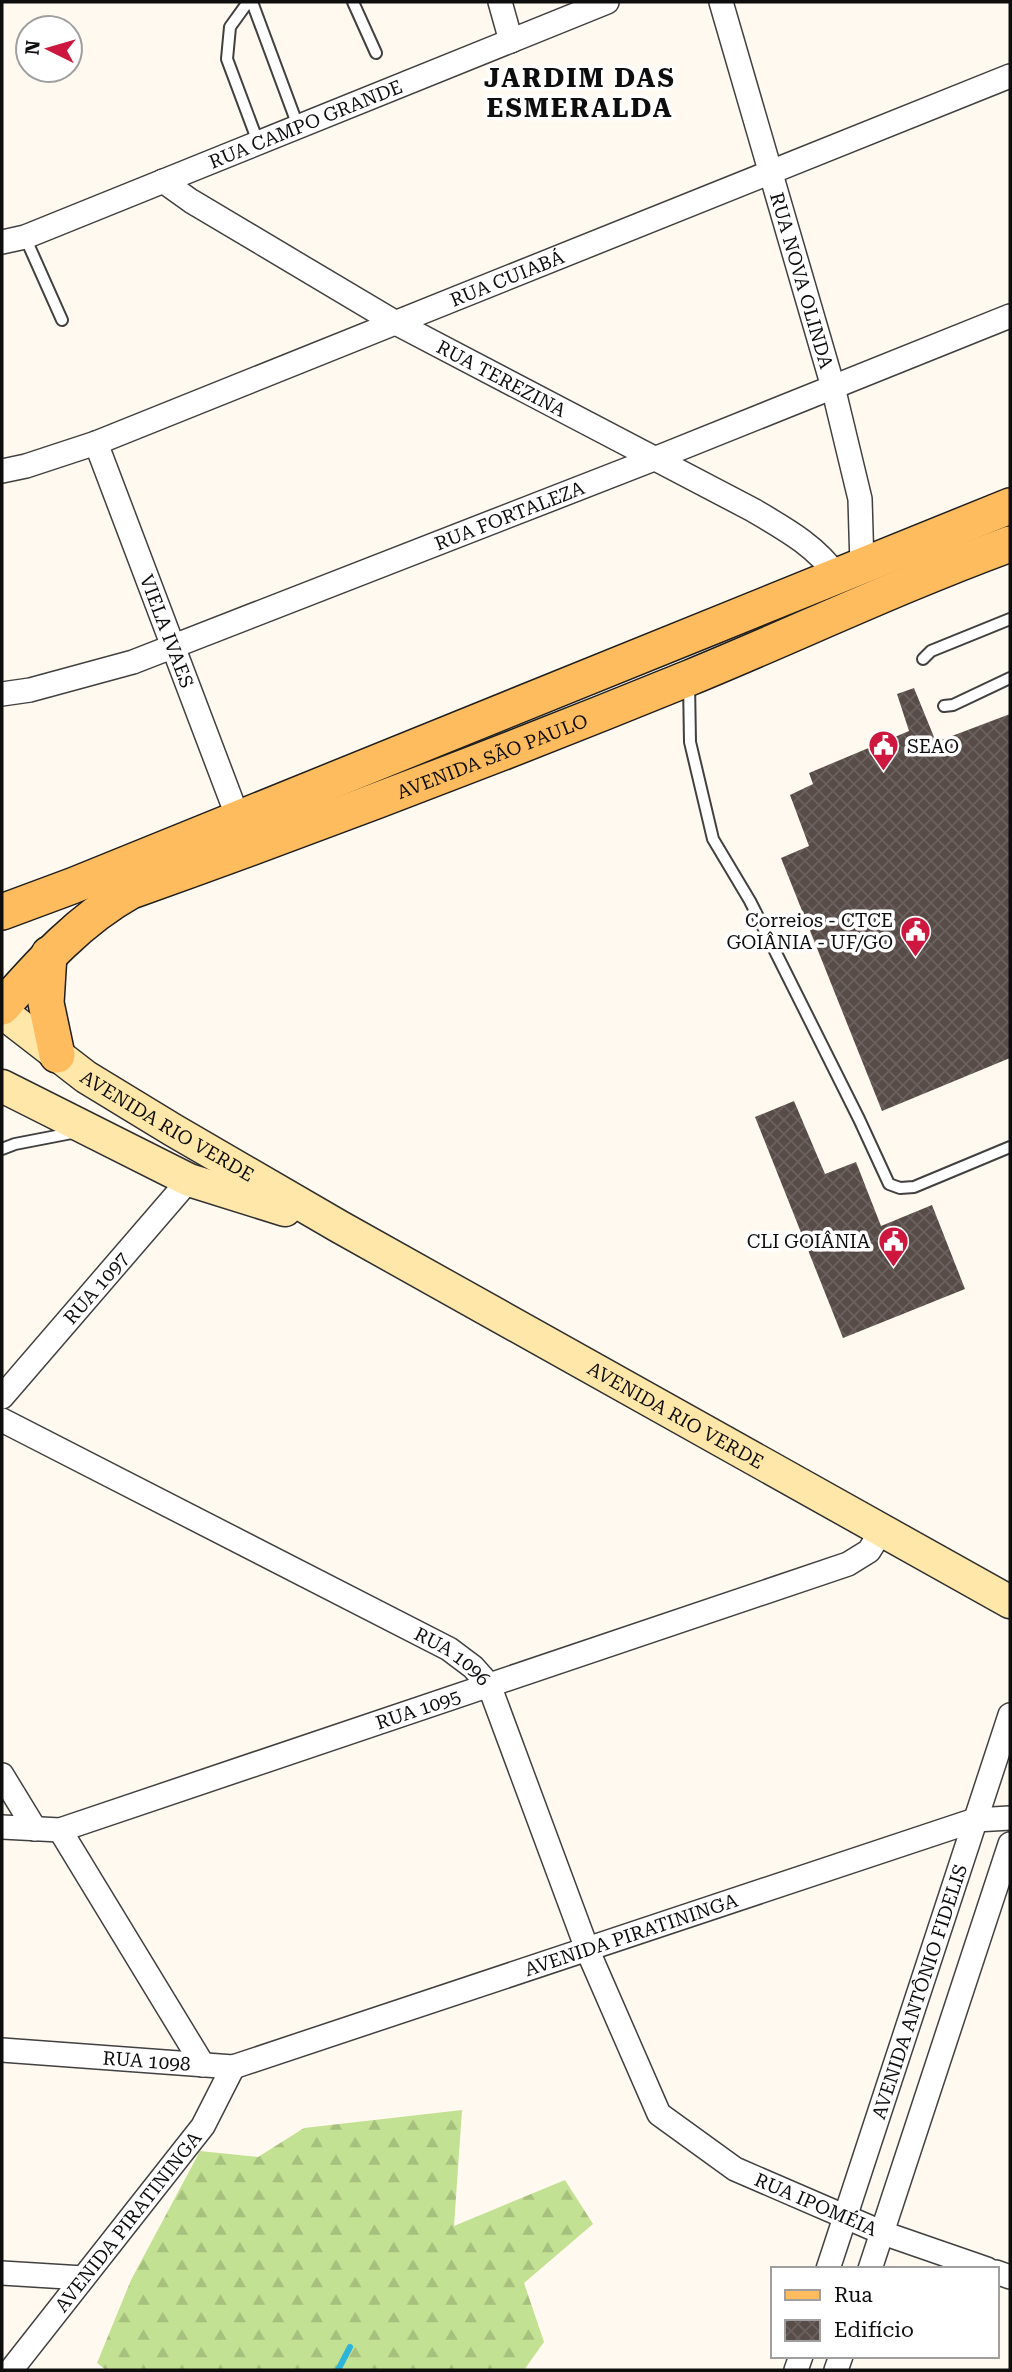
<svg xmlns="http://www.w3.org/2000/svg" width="1012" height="2372" font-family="'Roboto Serif',serif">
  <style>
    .forest { fill: url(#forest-firs) }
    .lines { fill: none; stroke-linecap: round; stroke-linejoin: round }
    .stream { stroke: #2db4db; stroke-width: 6 }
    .building { fill: url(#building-cross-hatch) }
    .lane-casing { stroke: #414141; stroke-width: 14 }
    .street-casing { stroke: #414141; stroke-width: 26 }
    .secondary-casing { stroke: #303030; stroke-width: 35 }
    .primary-casing { stroke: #1f1f1f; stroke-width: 38 }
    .lane { stroke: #fff; stroke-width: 10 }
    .street { stroke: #fff; stroke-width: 23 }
    .secondary { stroke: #ffe7aa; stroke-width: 32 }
    .primary { stroke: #ffbc5f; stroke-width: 35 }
    .labels { text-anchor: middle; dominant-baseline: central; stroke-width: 7; stroke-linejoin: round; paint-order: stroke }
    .street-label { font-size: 19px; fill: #0e0e0e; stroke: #fff }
    .poi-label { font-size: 19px; fill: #0e0e0e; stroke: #fff; text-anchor: end }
    .district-label { font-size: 26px; font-weight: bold; letter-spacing: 2px; fill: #0e0e0e; stroke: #fff }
  </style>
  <defs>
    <pattern id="forest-firs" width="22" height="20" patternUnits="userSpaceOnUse" patternTransform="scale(1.75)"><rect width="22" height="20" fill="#c3e192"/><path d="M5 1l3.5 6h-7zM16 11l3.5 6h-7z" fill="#a6c07d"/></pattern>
    <pattern id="building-cross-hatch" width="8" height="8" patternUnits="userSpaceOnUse" patternTransform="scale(1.75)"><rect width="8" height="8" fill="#584c49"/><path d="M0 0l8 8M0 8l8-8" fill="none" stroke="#6b615f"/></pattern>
  </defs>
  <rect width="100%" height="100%" fill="#fff9ef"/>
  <path class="forest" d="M462,2110L454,2226L565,2180L593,2224L524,2283L544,2342L524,2370H106L97,2363L131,2280L200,2151L258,2157L304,2128Z"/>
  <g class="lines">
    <path class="stream" d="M338,2370L350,2347"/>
  </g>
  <path class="building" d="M914,688L936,742L1010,714V1058L882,1111L781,858L809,846L790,795L813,784L809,773L909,731L897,694Z
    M794,1101L825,1174L856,1162L881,1226L932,1205L965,1289L843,1338L755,1117Z"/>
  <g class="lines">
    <defs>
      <path id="lane" d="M248,2L230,27L227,59L258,142
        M252,2L298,126
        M353,2L376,53
        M25,237L62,320
        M923,659L931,651L1010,619
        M689,683L690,742L713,839L750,901L859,1119L889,1184L900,1188L914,1187L1010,1147
        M944,706L953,705L1010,678
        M2,1149L15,1144L77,1132"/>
      <g id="street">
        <path d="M500,2L511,41"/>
        <path id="s1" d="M721,2L833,387L860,499L862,565"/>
        <path id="s2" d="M163,181L191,201L396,323L753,510C785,529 815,545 837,576"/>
        <path id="s3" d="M2,242L25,237L607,2"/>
        <path id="s4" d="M96,443L238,818"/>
        <path id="s5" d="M2,471L26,466L96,443L1010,76"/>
        <path id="s6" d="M2,694L30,690L133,662L654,459L1010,316"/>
        <path id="s7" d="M2,1397L189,1180"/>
        <path id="s8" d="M2,1420L449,1649L473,1667L489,1685L587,1949L659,2114L735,2169L883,2233L987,2269"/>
        <path d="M2,1775L35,1829"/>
        <path id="s9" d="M2,1827L60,1830L848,1564L869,1551L882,1530"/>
        <path d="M60,1830L203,2065"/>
        <path id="s10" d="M2,2050L233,2067L975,1820L1010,1818"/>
        <path id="s11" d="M828,2269L1010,1715"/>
        <path d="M870,2269L1010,1844"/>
        <path d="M996,2272L1010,2277"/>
        <path d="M2,2273L83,2278"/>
        <path id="s12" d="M11,2370L203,2126L233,2067"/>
        <path d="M796,2370L801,2356"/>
        <path d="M836,2370L841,2356"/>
      </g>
      <g id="secondary">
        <path id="s13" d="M2,1012L86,1077L173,1130L340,1227L1010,1602"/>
        <path d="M2,1086L189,1180L285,1210"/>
      </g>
      <g id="primary">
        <path d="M2,912L72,886L1010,506"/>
        <path d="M49,954L46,1003L57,1055"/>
        <path id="s14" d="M2,1007C41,963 79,920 131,891C319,824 505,753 689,678C796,634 901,584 1010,544"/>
      </g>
    </defs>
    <use href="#lane" class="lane-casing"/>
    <use href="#street" class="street-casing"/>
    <use href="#secondary" class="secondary-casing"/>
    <use href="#primary" class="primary-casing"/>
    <use href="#lane" class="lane"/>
    <use href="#street" class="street"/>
    <use href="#secondary" class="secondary"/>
    <use href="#primary" class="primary"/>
  </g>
  <defs>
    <symbol id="civic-pin" viewBox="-11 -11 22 30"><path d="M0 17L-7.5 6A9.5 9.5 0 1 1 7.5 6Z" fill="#cd173f" stroke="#fff"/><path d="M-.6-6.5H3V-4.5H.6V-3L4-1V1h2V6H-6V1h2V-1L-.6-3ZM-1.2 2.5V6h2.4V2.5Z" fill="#fff"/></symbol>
  </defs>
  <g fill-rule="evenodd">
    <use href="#civic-pin" x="866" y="728" width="35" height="47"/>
    <use href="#civic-pin" x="898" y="914" width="35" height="47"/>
    <use href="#civic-pin" x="876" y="1224" width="35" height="47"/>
  </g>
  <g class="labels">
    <g class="street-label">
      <text stroke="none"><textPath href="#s3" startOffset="326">RUA CAMPO GRANDE</textPath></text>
      <text stroke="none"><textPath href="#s5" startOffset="541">RUA CUIABÁ</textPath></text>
      <text stroke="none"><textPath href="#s1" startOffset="290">RUA NOVA OLINDA</textPath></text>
      <text stroke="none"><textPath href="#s2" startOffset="392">RUA TEREZINA</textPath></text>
      <text stroke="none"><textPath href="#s6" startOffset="539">RUA FORTALEZA</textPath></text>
      <text stroke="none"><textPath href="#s4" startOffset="201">VIELA IVAES</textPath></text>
      <text stroke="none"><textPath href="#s14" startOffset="560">AVENIDA SÃO PAULO</textPath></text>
      <text stroke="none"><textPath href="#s13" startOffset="201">AVENIDA RIO VERDE</textPath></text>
      <text stroke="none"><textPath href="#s7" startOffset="144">RUA 1097</textPath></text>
      <text stroke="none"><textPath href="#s13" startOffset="786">AVENIDA RIO VERDE</textPath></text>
      <text stroke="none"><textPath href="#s8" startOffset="509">RUA 1096</textPath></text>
      <text stroke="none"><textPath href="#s9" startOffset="436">RUA 1095</textPath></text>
      <text stroke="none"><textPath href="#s10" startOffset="651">AVENIDA PIRATININGA</textPath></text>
      <text stroke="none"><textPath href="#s11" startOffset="292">AVENIDA ANTÔNIO FIDELIS</textPath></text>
      <text stroke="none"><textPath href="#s10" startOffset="145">RUA 1098</textPath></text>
      <text stroke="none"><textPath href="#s8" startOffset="1200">RUA IPOMÉIA</textPath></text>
      <text stroke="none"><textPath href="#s12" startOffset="189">AVENIDA PIRATININGA</textPath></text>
    </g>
    <g class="poi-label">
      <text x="907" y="746" text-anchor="start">SEAO</text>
      <text x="893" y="920">Correios - CTCE<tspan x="893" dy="22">GOIÂNIA - UF/GO</tspan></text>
      <text x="870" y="1241">CLI GOIÂNIA</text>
    </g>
    <g class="district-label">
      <text x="580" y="78">JARDIM DAS<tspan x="580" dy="30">ESMERALDA</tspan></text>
    </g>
  </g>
  <rect width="1012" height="2372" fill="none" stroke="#0e0e0e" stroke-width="7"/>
  <rect x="771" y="2267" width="228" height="91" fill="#ffffff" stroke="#9f9f9f" stroke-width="2"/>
  <rect x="785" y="2290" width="35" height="10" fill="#ffbc5f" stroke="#9f9f9f" stroke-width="2"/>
  <text x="834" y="2302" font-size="21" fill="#0e0e0e">Rua</text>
  <rect x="785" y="2320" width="35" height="21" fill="url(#building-cross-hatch)" stroke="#9f9f9f" stroke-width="2"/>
  <text x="834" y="2337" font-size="21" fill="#0e0e0e">Edifício</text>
  <g transform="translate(49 49) rotate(275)"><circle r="33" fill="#ffffff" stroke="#9f9f9f" stroke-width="2"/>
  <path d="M0-5L12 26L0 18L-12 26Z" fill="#cd173f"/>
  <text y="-10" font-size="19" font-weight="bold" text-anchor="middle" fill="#0e0e0e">N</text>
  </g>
</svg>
